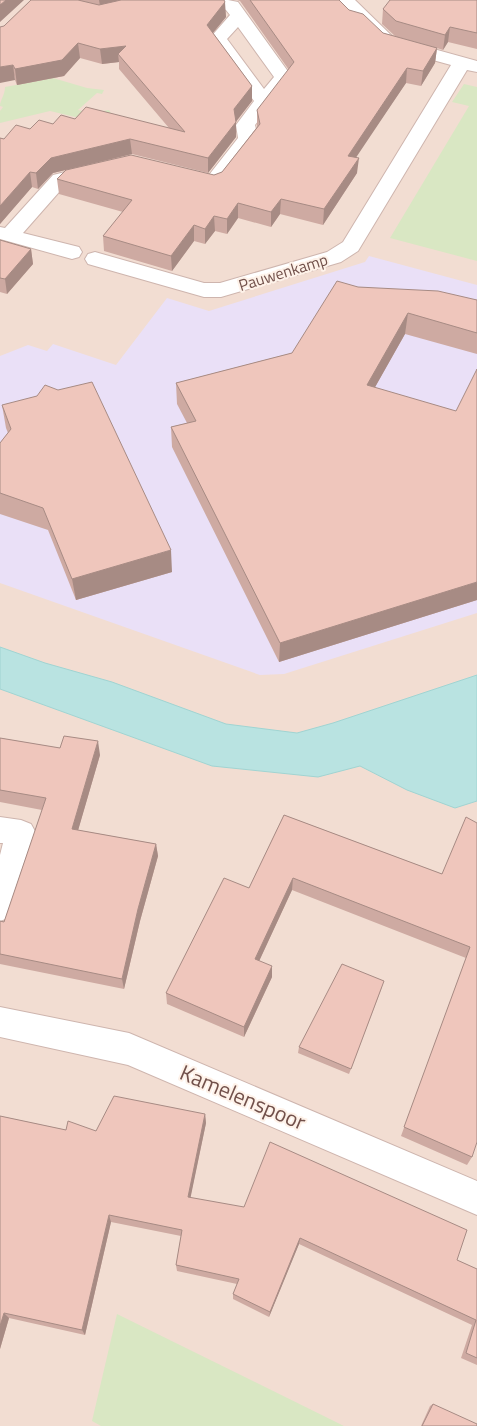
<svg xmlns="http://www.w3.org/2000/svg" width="477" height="1426" font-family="'Titillium Web',sans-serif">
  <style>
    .residential { fill: #f2ddd2 }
    .education { fill: #eae0f7 }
    .green { fill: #d9e7c3 }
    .water { fill: #b9e3e1; stroke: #a0d4d2 }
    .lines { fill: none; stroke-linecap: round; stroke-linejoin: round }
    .minor-casing { stroke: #ceb5ae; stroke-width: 2 }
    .minor { fill: #fff; fill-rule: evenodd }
    .wall { fill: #ceaaa2 }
    .shaded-wall { fill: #a78b84 }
    .building { fill: #efc6bc; stroke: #a78b84 }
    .labels { text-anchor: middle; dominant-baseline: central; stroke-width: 4; stroke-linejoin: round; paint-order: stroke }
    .far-street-label { font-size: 16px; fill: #72514b; stroke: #fef2e9 }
    .near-street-label { font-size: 22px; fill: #72514b; stroke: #fef2e9 }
  </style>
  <rect width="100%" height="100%" fill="#fbede3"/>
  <path class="residential" d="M0,0H477V1426H0Z"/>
  <path class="education" d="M369,256L477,285V613L284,674L260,675L0,583V356L28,345L47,351L53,344L116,365L167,298L209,311L365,262Z"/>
  <path class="green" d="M53,78L87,88L104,90L102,94L97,93L78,110L91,113L109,110L112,115L109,125L50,111L0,123V111L3,107L0,106C0,100 5,95 5,87Z
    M464,84L477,87V261L390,238L469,106L452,102Z
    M117,1314L344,1426H101L92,1421Z"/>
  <path class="water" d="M0,647L45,663L112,682L226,724L297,733L333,723L477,675V801L455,808L407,790L360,766L318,777L212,766L0,689Z"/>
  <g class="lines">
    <defs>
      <path id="minor" d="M197,0H228L238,2L292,77L255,125L258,138L255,142L221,186L214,188L185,181L182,177L185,173L192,171L209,175L238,138L236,125L254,101L209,39L230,15L226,10L200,4ZM238,27L274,77L264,89L227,39Z
        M336,0H355L394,38L477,61V72L467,70L358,251L341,262L221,297H204L88,264L85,259L88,254L95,252L204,283H220L327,252L343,242L451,65L382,46Z
        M94,165L101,167L104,171L101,175L67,183L23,233L79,247L82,252L79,257L72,259L0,239V227L5,228L53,175Z
        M0,817L21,820L31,824L36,833L15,907L11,917L0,921V855L3,843H0Z
        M0,1007L129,1033L477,1181V1215L128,1065L0,1037Z"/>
    </defs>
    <use href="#minor" class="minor-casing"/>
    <use href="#minor" class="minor"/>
  </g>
  <path class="wall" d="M31,0H224L226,17L213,33L252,86V101L236,122V137L208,173L132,154L93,164L214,175L222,172L257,127V110L289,70L240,1L237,0H339L349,10L383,33L395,36L382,24L383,9L477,0V49L448,42L443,50L437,48L435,63L421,86L406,83L355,157L357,173L323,225L280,214L271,227L238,218L227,234L215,231L205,244L194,241L172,271L104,251L103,236L123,212L59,194L57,179L66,170L53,173L38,189L32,187L0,224V138L4,139L30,129L75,119L169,128L119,69V62L102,64L80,58L64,76L17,85L15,80L4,26Z
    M0,240L31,249L33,264L7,294L0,292Z
    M358,287L477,300V354L405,334L375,387L477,600L279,662L172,447L171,427L187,423L177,404L176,383L292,353Z
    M2,405L172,572L76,600L48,530L0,514V443L8,433L6,428Z
    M0,738L100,755L78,830L156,844L158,856L140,921L124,989L0,964V921L4,922L42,810L0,802Z
    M284,815L442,874L477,823L472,1157L467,1165L401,1136L466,958L292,890L259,961L272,977L244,1037L167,1004L166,993L249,888Z
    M382,987L349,1074L298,1053L299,1047Z
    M205,1114L206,1123L190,1198L457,1260L477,1269V1365L461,1358L472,1325L299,1244L269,1317L233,1299V1294L237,1284L177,1271L176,1265L181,1236L111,1222L85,1335L9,1318L0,1349V1116L66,1130L96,1131Z
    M433,1404L477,1426H421L430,1406Z"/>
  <path class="shaded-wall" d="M6,0H24L0,22V5Z
    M99,0H126L100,6Z
    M225,2L226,17L207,40V25Z
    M450,27L448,42L443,50L445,35Z
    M78,43L80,58L64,76L17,85L15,69Z
    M126,46L118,54L119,62L102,64L100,49Z
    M437,48L435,63L421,86L423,71Z
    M13,65L15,80L0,83V67Z
    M407,68L406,83L347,171L348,156Z
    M252,86V101L234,124V109Z
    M236,122V137L208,173V158Z
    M130,139L132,154L53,173L38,189L36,173L51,158Z
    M359,158L357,173L323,225L324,209Z
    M30,172L32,187L0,224V206Z
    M281,199L280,214L271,227V212Z
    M238,203V218L227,234V219Z
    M214,216L215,231L205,244V229Z
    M194,225V241L172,271L171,256Z
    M31,249L33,264L7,294L5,279Z
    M408,313L405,334L365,405L367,385Z
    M171,550L172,572L76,600L72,579Z
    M477,582V600L279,662L280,643Z
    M98,741L100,755L75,841L72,829Z
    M156,844L158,856L140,921L124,989L122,979L138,909Z
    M293,878L292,890L255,970V959Z
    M272,966V977L244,1037V1027Z
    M205,1114L206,1123L189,1205L188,1197Z
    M109,1215L111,1222L85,1335L82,1330Z
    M300,1238L299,1244L269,1317L270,1312Z
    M4,1313L9,1318L0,1349V1326Z"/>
  <path class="building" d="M0,0H6L0,5Z
    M31,0H78L99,5L121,0H224L225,2L207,25L252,86L234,109L236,122L208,158L130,139L51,158L36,173L30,172L0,206V138L4,139L16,125L30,129L39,120L53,124L61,115L75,119L86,107L185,132L118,54L126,46L100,49L78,43L62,60L15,69L13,65L0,67V27L4,26Z
    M250,0H339L349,10L363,14L383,33L437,48L423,71L407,68L348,156L359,158L324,209L281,199L271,212L238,203L227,219L214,216L205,229L194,225L171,256L103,236L132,200L57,179L66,170L131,155L214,175L222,172L260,124L257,110L294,62Z
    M390,0H477V33L450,27L445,35L396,21L383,9Z
    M0,240L31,249L5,279L0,278Z
    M337,281L358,287L438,291L477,300V333L408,313L367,385L456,411L477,369V582L280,643L171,427L196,421L176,383L292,353Z
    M92,382L171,550L72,579L43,508L0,493V443L11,429L2,405L37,396L45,385L58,390Z
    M64,736L98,741L72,829L156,844L138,909L122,979L0,954V921L4,922L46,798L0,790V738L60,748Z
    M284,815L442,874L466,817L477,823V1142L472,1157L404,1127L470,947L293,878L255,959L272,966L244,1027L166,993L224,878L249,888Z
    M342,964L384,981L351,1069L299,1047Z
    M114,1096L205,1114L188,1197L244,1207L270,1142L467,1230L457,1260L477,1269V1358L466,1353L476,1320L300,1238L270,1312L233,1294L239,1279L176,1265L182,1230L109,1215L82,1330L4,1313L0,1326V1116L66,1130L68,1121L96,1131Z
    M433,1404L477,1424V1426H422Z"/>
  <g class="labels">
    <g class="far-street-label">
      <text transform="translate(283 272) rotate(-17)">Pauwenkamp</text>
    </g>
    <g class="near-street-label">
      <text transform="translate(243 1097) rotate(23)">Kamelenspoor</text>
    </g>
  </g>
</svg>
